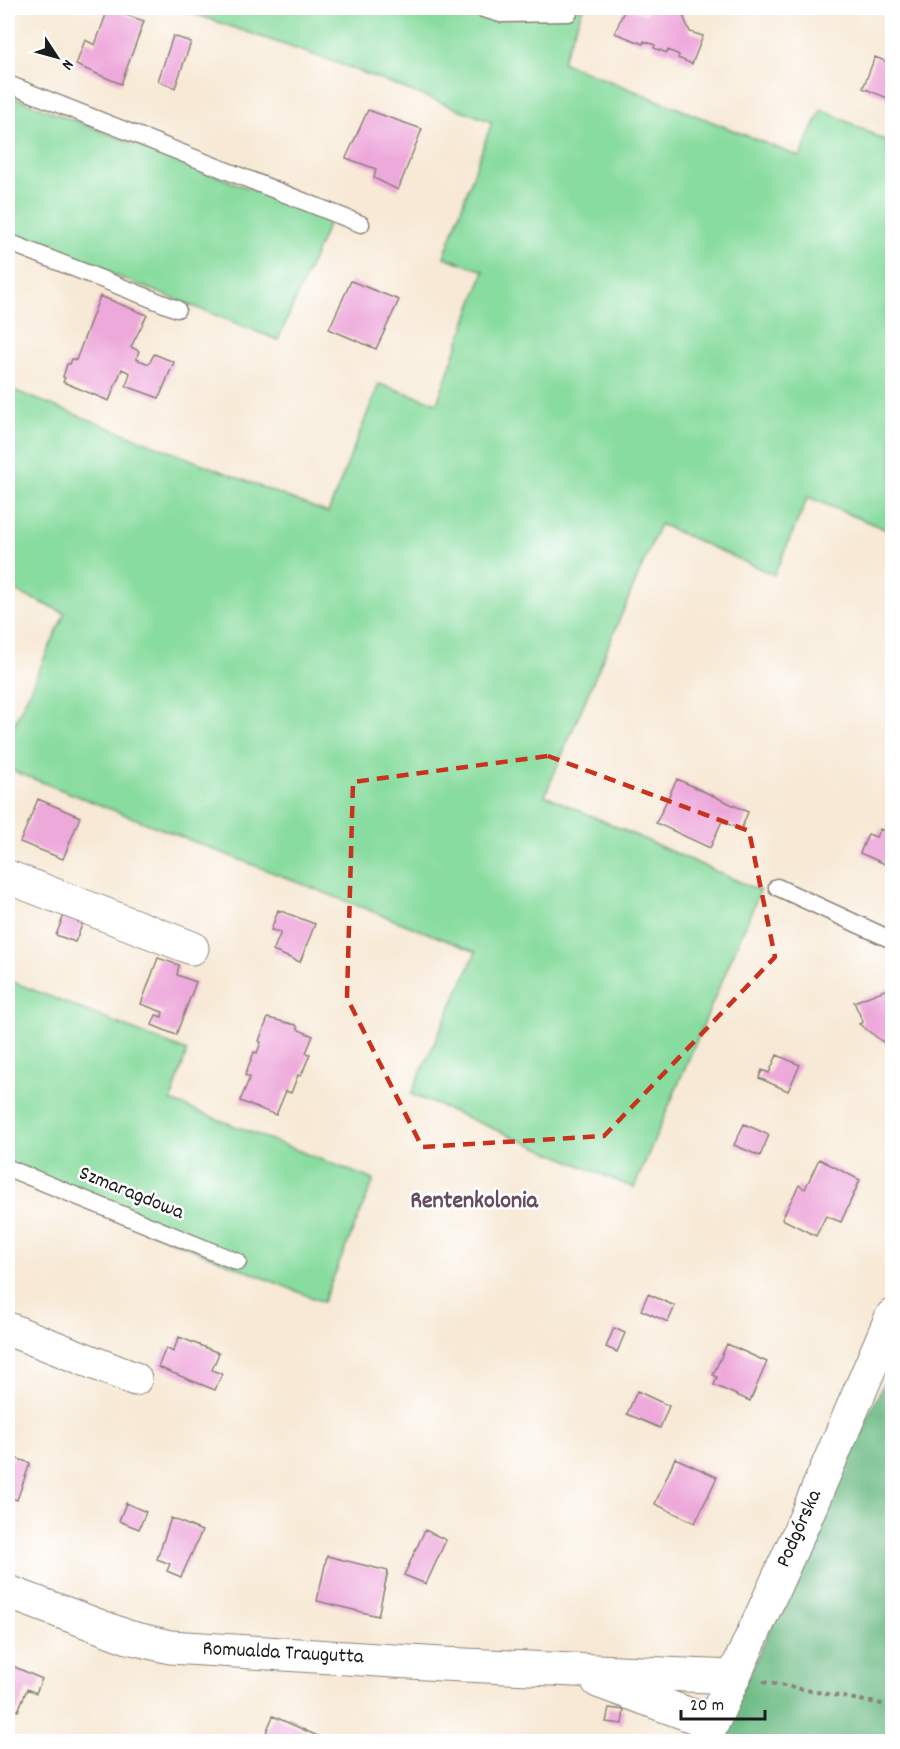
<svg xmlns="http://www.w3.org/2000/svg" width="900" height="1749" font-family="Dekko,sans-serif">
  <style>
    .green { fill: #88dc9f; stroke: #527c5e; stroke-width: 1.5 }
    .forest { fill: #6ebc86; stroke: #456c51; stroke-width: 1.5 }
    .building { fill: #eea9db }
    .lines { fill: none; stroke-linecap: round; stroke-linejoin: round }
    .service-casing { stroke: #8a8278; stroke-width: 19 }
    .minor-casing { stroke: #8a8278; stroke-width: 35 }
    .path { stroke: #8a8278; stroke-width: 4; stroke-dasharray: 4.5 4.5; stroke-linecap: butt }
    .service { stroke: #fff; stroke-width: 16 }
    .minor { stroke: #fff; stroke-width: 33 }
    .marked { fill: none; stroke: #c8321e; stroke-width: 4.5; stroke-dasharray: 12 8; stroke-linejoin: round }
    .labels { text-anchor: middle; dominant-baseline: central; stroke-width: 5; stroke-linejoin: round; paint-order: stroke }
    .street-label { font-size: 21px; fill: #1c1c1c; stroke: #fff }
    .quarter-label { font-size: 24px; font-weight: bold; fill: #664d5f; stroke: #fff }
  </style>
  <rect width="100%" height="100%" fill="#fff"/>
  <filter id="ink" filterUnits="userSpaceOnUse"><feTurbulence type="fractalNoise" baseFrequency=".0167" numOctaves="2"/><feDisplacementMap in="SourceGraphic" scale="12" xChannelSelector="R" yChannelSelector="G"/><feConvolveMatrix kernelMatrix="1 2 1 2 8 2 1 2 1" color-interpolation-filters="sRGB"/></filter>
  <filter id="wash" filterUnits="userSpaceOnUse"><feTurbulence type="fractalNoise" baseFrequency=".008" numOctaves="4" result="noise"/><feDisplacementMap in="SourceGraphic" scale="24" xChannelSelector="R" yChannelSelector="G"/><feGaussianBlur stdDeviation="1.35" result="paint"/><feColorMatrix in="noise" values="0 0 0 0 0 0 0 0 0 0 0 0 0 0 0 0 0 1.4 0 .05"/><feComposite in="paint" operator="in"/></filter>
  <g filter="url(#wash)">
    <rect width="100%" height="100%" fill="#f7e9d5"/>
    <path class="green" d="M177,8H583L562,62L800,157L822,109L892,144V532L808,497L774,575L660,524L545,795L760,891L634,1188L411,1094L476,952L8,769V738L65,613L8,588V388L328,513L379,384L437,403L484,271L444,257L492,122L340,64Z
      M8,95L330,220L278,340L8,233Z
      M8,980L187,1051L171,1101L374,1180L323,1302L8,1174Z"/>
    <path class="forest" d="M892,1365V1741L718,1742Z"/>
    <g id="blocks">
      <path class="building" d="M625,8L646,14L648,8H684L682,13L690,32L703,36L692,64L678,58L679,55L668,50L667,53L654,48L655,45L644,41L643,44L615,33Z
        M108,9L144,21L121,84L76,65L85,40L95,45Z
        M173,36L191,42L175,88L158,81Z
        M875,57L892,64V100L863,88Z
        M368,110L422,129L398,190L374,178L376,169L346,158Z
        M351,281L399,300L376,349L329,329Z
        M100,296L147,315L131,347L139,351L136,359L149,364L154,354L174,362L159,398L126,386L130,373L122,369L109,401L63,382L65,378L63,377L67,364H70L72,359L76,360Z
        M677,779L748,812L741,830L722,821L710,848L656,823Z
        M38,799L80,817L63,859L20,842Z
        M880,829L892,835V867L860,853L868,834L876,837Z
        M66,910L85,918L75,942L56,935Z
        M278,910L315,924L300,962L273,951L281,932L271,930Z
        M158,958L179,965L177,975L196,982L176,1035L152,1025L156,1015L162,1017L163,1012L141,1004Z
        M892,987V1042H883L859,1024L863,1022L854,1002Z
        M268,1018L296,1025L299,1030L313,1036L306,1053L310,1054L301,1076L298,1075L291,1093L286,1091L276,1115L240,1101L250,1077L245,1075L254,1052L257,1053L261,1042L259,1041Z
        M777,1055L800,1065L788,1091L759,1078L762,1070L769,1073Z
        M744,1124L769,1135L760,1156L734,1145Z
        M819,1159L860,1180L841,1222L826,1216L816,1236L782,1219L799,1185L805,1189Z
        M648,1294L675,1306L668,1322L641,1310Z
        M614,1328L625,1333L617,1352L606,1347Z
        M179,1337L219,1353L212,1370L222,1374L215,1390L158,1367L166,1348L173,1352Z
        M727,1344L767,1362L750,1401L714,1385L717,1377L713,1375Z
        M637,1391L669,1406L660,1428L627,1414Z
        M12,1457L30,1463L17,1500L8,1496V1469Z
        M675,1458L717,1477L695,1523L655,1504Z
        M126,1503L146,1512L139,1529L119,1521Z
        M171,1518L202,1531L181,1577L167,1571L170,1564L157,1559Z
        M425,1530L446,1540L426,1584L404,1575Z
        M327,1556L388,1571L378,1616L317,1601Z
        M8,1664L42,1679L36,1693L27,1689L18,1711L8,1707Z
        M609,1708L624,1710L622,1724L606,1722Z
        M273,1716L331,1742H262Z"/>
    </g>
  </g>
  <g filter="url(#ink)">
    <use href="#blocks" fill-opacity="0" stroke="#8a8278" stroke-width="1.5"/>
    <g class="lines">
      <defs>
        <path id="service" d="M480,8L501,14L569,13
          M8,84L361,224
          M8,242L177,309
          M777,887L892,940
          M8,1168L238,1262"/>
        <path id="minor" d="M8,877L192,948
          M8,1329L135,1379
          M8,1592L128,1637L170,1647L442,1664L732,1677
          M598,1681L712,1723
          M704,1742L802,1526L892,1316"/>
      </defs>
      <use href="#service" class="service-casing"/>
      <use href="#minor" class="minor-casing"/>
      <path class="path" d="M763,1682L892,1706"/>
      <use href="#service" class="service"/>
      <use href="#minor" class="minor"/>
    </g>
  </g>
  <path class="marked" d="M548,756L749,831L775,957L604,1136L422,1147L347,998L353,782Z"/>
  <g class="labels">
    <g class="street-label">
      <text transform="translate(131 1194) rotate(22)">Szmaragdowa</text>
      <text transform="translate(800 1529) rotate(-66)">Podgórska</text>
      <text transform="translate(283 1654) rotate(3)">Romualda Traugutta</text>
    </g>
    <g class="quarter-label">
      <text x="474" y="1202">Rentenkolonia</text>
    </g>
  </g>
  <rect width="900" height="1749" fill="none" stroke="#fff" stroke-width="30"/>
  <g transform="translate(57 57) rotate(126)" stroke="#ffffff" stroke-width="4.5" paint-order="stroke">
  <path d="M0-4.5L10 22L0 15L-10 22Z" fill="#1c1c1c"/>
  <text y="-9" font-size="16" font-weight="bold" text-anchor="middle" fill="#1c1c1c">N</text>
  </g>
  <path d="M681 1710v9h84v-9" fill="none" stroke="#1c1c1c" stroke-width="3"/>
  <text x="690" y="1710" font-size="18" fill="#1c1c1c" stroke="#ffffff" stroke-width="4.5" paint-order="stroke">20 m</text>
</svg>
